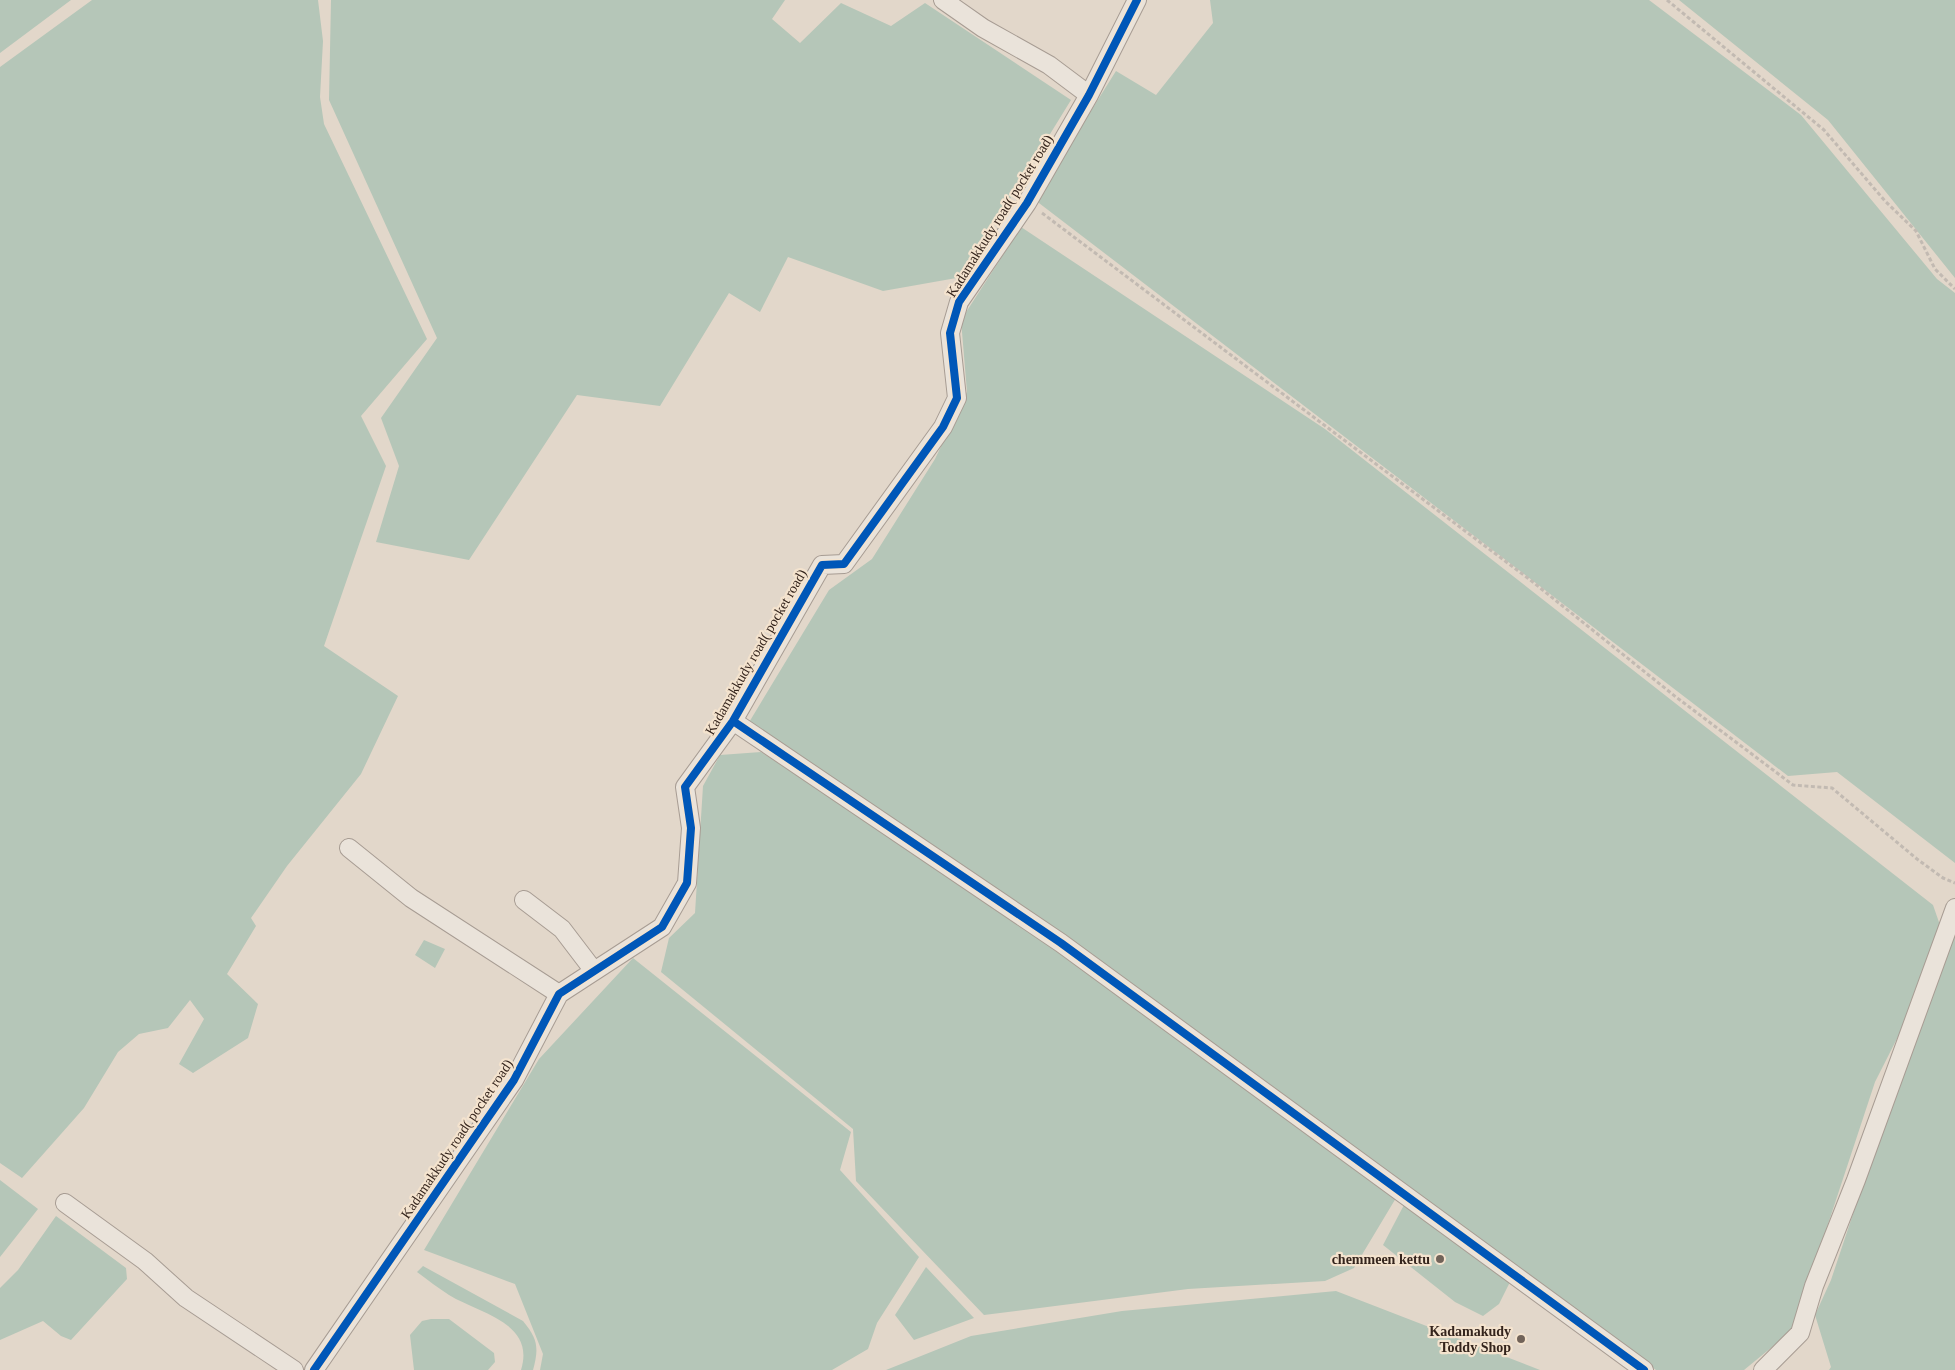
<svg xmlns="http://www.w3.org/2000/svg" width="1955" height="1370" font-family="Georgia,serif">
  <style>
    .water { fill: #b5c6b8 }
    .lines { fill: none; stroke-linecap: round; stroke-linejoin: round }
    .minor-casing { stroke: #a79c93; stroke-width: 20 }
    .path { stroke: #c2bab2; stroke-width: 3; stroke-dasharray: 4 2.5; stroke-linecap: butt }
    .minor { stroke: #eae3da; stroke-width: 18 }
    .cycleway-casing { stroke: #f4e3ce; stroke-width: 11 }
    .cycleway { stroke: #0057b8; stroke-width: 8 }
    .poi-dot { fill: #716359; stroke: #f4e3ce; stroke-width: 2 }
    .labels { text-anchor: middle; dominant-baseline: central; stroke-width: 4.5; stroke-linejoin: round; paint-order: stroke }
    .street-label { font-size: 14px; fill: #34241c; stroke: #f4e3ce }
    .poi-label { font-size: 14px; font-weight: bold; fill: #34241c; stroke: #f4e3ce; text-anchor: end }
  </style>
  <rect width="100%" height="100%" fill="#e2d7ca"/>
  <path class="water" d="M0,0H71L0,53Z
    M92,0H318L323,41L320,97L324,124L427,339L361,416L386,466L324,646L398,696L361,774L287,866L251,918L256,926L227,974L258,1004L248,1038L193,1073L179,1064L204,1019L190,1000L168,1028L139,1034L118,1052L84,1108L22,1178L0,1163V67Z
    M331,0H785L772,19L800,43L841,3L891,26L925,3L1071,100L962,277L883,291L788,257L760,312L729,293L660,406L577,395L469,560L376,542L399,466L381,418L437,338L329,100Z
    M1210,0H1649L1801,115L1937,279L1955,293V863L1837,772L1788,776L1035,200L1116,71L1156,95L1213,23Z
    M1679,0H1955V278L1828,120Z
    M1021,227L1325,429L1933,905L1941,928L1914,1005L1875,1082L1793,1330L1744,1370H1656L1083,951L748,724L829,590L872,559L935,459L967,392L961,320Z
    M761,752L1022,920L1396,1198L1354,1268L1325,1281L1188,1289L984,1315L856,1181L853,1129L661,972L669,938L695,913L703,786L720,755Z
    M1955,929V1370H1829L1831,1367L1815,1315L1831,1280L1862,1187Z
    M424,940L445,949L435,968L415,955Z
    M633,958L851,1132L840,1170L919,1257L877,1323L868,1349L832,1370H540L543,1354L515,1284L424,1250L539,1059Z
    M0,1180L38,1209L0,1257Z
    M1405,1203L1512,1278L1499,1304L1483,1316L1455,1302L1383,1245Z
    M56,1216L126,1268L127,1279L71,1340L61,1336L43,1321L0,1340V1288L18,1270Z
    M423,1266L523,1321C538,1339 539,1348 533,1370H521C536,1322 478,1313 449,1295C438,1288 428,1280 417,1272Z
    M926,1267L974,1318L914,1340L895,1315Z
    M1336,1291L1540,1370H886L971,1336L1122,1311Z
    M431,1319H449L494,1353L495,1362L488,1370H414L410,1335L422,1321Z"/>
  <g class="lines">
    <defs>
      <path id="minor" d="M943,0L983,28L1049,65L1089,95
        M733,721L1061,943L1644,1370
        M349,848L411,898L559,994
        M524,900L562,929L594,971
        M65,1203L145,1261L186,1298L294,1370
        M314,1370L514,1080L559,994L662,927L687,883L691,828L685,787L733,721L822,565L844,564L943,427L957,398L950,333L959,302L1027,203L1089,95L1137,0
        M1763,1370L1800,1333L1814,1286L1856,1180L1955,908"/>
    </defs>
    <use href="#minor" class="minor-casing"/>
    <path class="path" d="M1667,0L1824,130L1885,201L1916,231L1935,269L1955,289
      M1042,213L1529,579L1676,697L1793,785L1832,788L1917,859L1943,878L1955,883"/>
    <use href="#minor" class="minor"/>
    <defs>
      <path id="cycleway" d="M733,721L1061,943L1644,1370
        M314,1370L514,1080L559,994L662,927L687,883L691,828L685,787L733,721L822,565L844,564L943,427L957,398L950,333L959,302L1027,203L1089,95L1137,0"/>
    </defs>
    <use href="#cycleway" class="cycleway-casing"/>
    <use href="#cycleway" class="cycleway"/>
  </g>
  <g class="poi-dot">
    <circle cx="1440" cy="1259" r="5"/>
    <circle cx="1521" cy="1339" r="5"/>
  </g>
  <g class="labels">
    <g class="street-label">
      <text transform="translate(1000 216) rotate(-58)">Kadamakkudy road( pocket road)</text>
      <text transform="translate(756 652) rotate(-60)">Kadamakkudy road( pocket road)</text>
      <text transform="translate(457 1139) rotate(-56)">Kadamakkudy road( pocket road)</text>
    </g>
    <g class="poi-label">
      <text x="1430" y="1259">chemmeen kettu</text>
      <text x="1511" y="1331">Kadamakudy<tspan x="1511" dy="16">Toddy Shop</tspan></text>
    </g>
  </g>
</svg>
